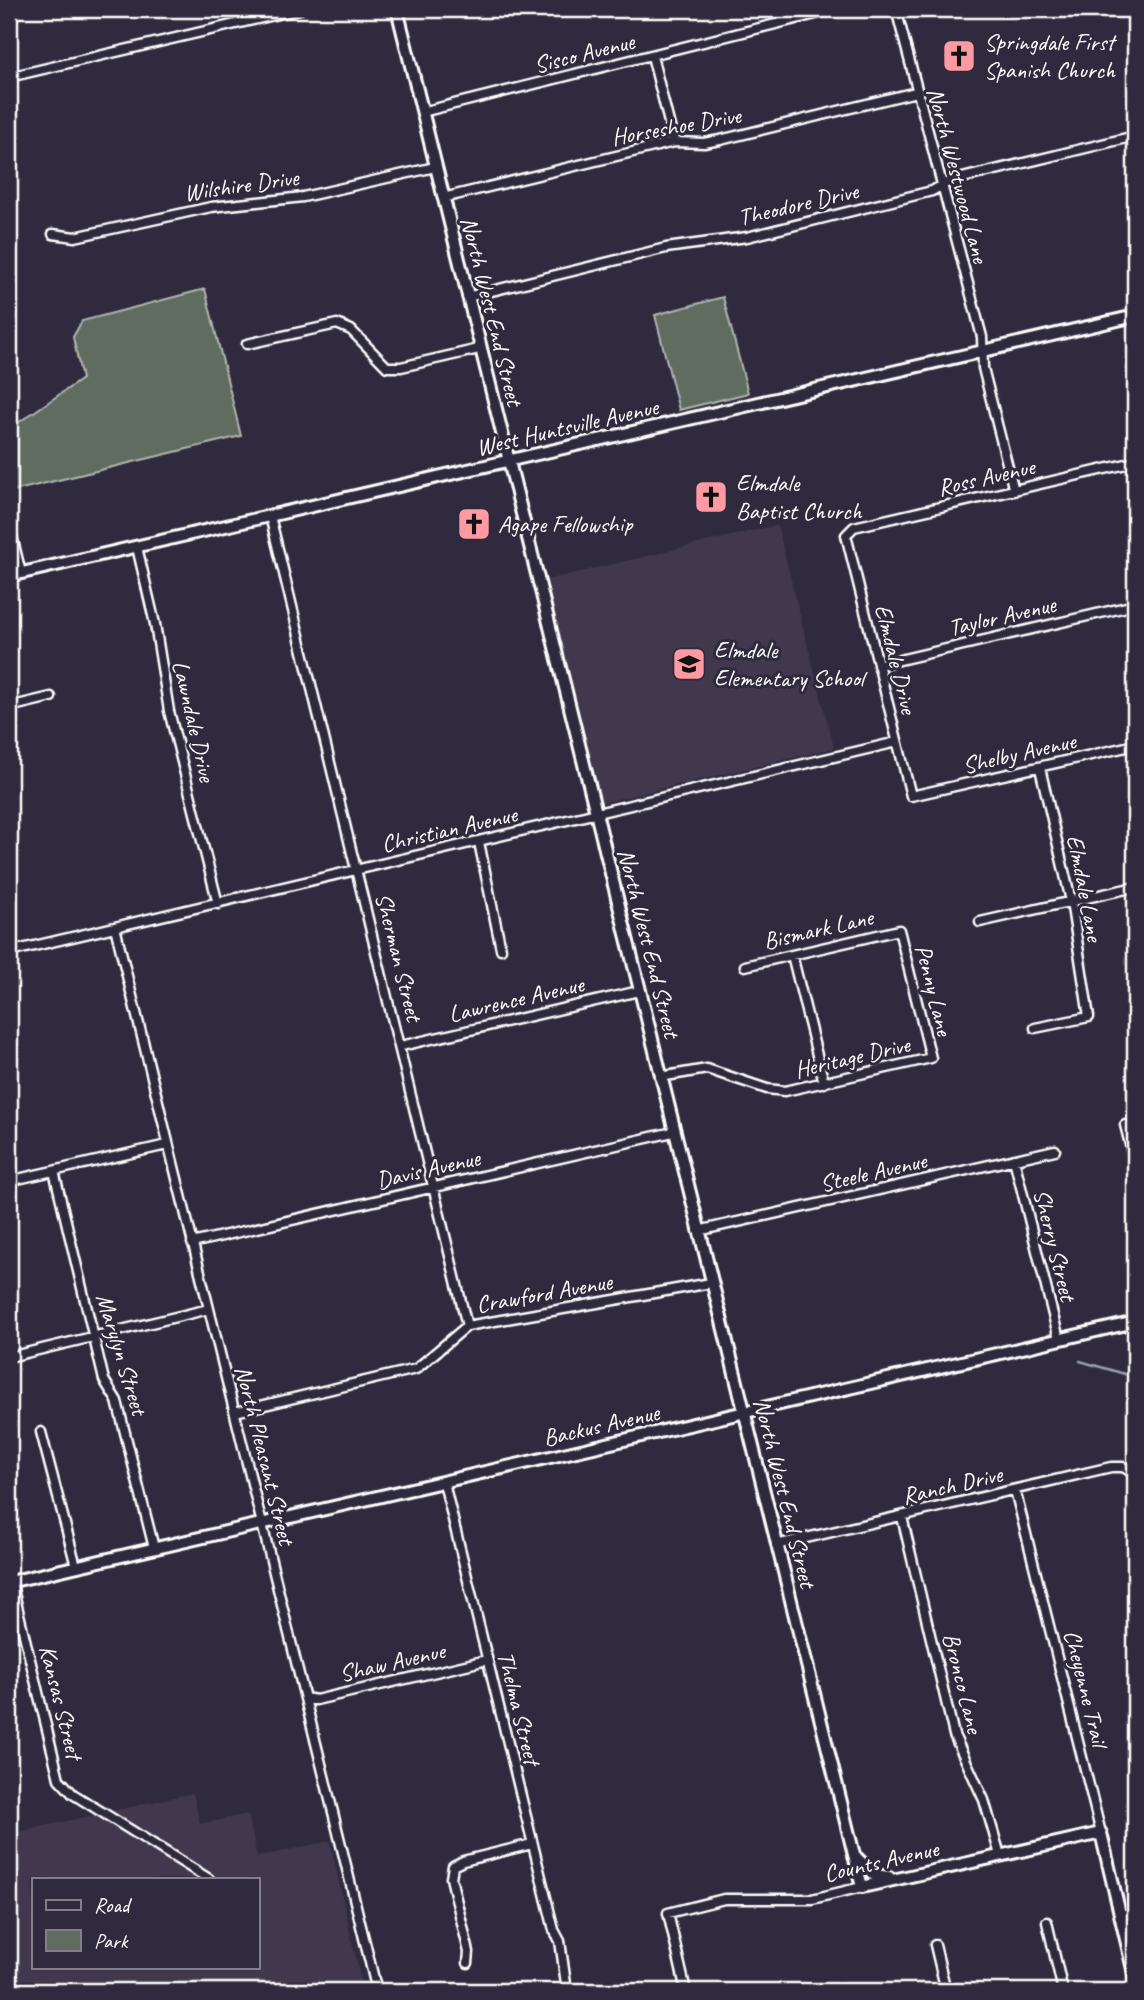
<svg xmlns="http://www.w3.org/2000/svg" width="1144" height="2000" font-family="Caveat,sans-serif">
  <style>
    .built { fill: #42384d; fill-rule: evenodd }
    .green { fill: #616c60; stroke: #b0b6b0; stroke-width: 2 }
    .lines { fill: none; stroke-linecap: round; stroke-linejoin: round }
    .stream { stroke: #979eaf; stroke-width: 2.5 }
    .street-casing { stroke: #fff; stroke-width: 13 }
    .secondary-casing { stroke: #fff; stroke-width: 16 }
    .street { stroke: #2f2a3d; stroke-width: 8 }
    .secondary { stroke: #2f2a3d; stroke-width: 10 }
    .labels { text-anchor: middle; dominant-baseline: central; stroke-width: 6; stroke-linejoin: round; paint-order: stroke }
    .poi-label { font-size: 24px; fill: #fff; stroke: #2f2a3d; text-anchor: start }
    .street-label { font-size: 24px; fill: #fff; stroke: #2f2a3d }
  </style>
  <rect width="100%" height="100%" fill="#2f2a3d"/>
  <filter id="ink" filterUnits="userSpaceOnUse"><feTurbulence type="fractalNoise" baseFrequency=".0143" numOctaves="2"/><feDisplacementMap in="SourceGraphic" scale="14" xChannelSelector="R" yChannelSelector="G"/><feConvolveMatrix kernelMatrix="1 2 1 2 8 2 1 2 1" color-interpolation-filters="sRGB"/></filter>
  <g filter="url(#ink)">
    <path class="built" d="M777,525L834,748L601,803L546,580Z
      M193,1793L200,1824L248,1814L257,1857L330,1841L363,1991H9V1834ZM33,1879H257V1967H33Z"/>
    <path class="green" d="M205,289L241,436L13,491L9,476V429L82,379L73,337L82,321Z
      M723,297L748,393L679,410L655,315Z"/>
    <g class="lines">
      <path class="stream" d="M1080,1361L1135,1377"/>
      <defs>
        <path id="street" d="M896,9L982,337L983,368L1014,491
          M652,56L674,142
          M9,77L300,9
          M422,112L836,9
          M443,198L674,142L704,143L720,140L916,92
          M53,234L75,237L211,207L303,197L435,167
          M467,297L666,248L747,237L932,191L950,181L1135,136
          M247,344L337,324L351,330L387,367H401L479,349
          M1135,462L854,527L846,535L911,796L1135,745
          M270,516L467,1326
          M9,524L21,573
          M137,547L155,624L169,711L218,904
          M878,665L1135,605
          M9,707L51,697
          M479,842L501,949
          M980,922L1135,887
          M115,927L377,1991
          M9,952L897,742
          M792,955L824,1083
          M1035,1028L1089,1017L1071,901L1040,768
          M401,1046L639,991
          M660,1077L707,1069L767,1089L785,1091L931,1058L899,930L745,966
          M1125,1125L1135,1164
          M1014,1159L1059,1339
          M54,1171L104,1380L117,1401L154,1548
          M9,1181L167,1145
          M698,1231L1055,1150
          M192,1243L673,1132
          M9,1357L209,1309
          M235,1412L416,1369L467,1326L711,1283
          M41,1432L76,1566
          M444,1483L554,1930L560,1941L567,1991
          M1015,1490L1101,1833
          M902,1517L954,1735L984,1800L1000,1855
          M776,1545L1111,1467H1123L1135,1474
          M11,1581L59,1779L73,1794L209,1879
          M305,1698L316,1700L487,1660
          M1121,1915L1135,1912
          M1047,1922L1063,1991
          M935,1945L946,1991
          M468,1963L469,1952L451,1878L453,1866L463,1861L532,1844
          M686,1991L668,1913L724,1899H812L862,1887"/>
        <path id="secondary" d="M397,9L862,1887L1101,1833L1135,1978
          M9,576L1135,316
          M9,1582L1135,1322
          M857,1858L874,1875L889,1877"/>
      </defs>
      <use href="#street" class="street-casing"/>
      <use href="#secondary" class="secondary-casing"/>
      <use href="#street" class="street"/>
      <use href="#secondary" class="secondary"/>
    </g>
  </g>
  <defs>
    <symbol id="church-square" viewBox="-11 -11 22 22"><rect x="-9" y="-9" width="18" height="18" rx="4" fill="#ff9aa2" stroke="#2f2a3d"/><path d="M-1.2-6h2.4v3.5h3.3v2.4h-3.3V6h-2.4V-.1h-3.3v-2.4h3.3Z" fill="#111"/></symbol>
    <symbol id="school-square" viewBox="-11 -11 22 22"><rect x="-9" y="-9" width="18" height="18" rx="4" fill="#ff9aa2" stroke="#2f2a3d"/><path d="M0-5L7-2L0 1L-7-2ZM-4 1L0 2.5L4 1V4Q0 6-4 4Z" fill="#111"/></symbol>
  </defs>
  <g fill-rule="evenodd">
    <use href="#church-square" x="940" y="37" width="38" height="38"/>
    <use href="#church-square" x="692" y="478" width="38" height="38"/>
    <use href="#church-square" x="455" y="505" width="38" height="38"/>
    <use href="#school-square" x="670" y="645" width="38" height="38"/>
  </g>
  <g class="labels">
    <g class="poi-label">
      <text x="984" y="42">Springdale First<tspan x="984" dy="28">Spanish Church</tspan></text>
      <text x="736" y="483">Elmdale<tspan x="736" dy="28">Baptist Church</tspan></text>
      <text x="498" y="524">Agape Fellowship</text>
      <text x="714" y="650">Elmdale<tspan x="714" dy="28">Elementary School</tspan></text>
    </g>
    <g class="street-label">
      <text transform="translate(584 53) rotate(-14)">Sisco Avenue</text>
      <text transform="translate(676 126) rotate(-10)">Horseshoe Drive</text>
      <text transform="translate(958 175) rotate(75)">North Westwood Lane</text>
      <text transform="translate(241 185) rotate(-8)">Wilshire Drive</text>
      <text transform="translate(798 204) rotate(-13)">Theodore Drive</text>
      <text transform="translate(492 311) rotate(76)">North West End Street</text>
      <text transform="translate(567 427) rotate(-13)">West Huntsville Avenue</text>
      <text transform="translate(986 477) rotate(-13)">Ross Avenue</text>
      <text transform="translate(1002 616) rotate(-13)">Taylor Avenue</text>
      <text transform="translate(896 659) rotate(76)">Elmdale Drive</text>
      <text transform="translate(194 721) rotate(77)">Lawndale Drive</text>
      <text transform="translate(1019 753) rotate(-13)">Shelby Avenue</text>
      <text transform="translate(449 829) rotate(-13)">Christian Avenue</text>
      <text transform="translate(1085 888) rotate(79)">Elmdale Lane</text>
      <text transform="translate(818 929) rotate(-13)">Bismark Lane</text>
      <text transform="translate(649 943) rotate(76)">North West End Street</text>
      <text transform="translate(399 957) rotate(76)">Sherman Street</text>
      <text transform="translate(934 990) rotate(76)">Penny Lane</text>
      <text transform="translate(516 999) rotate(-13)">Lawrence Avenue</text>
      <text transform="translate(852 1057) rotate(-13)">Heritage Drive</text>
      <text transform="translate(428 1169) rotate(-13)">Davis Avenue</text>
      <text transform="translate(873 1172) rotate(-13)">Steele Avenue</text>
      <text transform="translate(1055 1245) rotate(76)">Sherry Street</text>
      <text transform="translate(544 1293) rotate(-10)">Crawford Avenue</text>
      <text transform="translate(122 1354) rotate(73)">Marylyn Street</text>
      <text transform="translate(601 1425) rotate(-13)">Backus Avenue</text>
      <text transform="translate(265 1455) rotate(76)">North Pleasant Street</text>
      <text transform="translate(952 1485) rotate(-13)">Ranch Drive</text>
      <text transform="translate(785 1493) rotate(76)">North West End Street</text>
      <text transform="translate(392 1662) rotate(-13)">Shaw Avenue</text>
      <text transform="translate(963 1683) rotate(76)">Bronco Lane</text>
      <text transform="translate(1086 1688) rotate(76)">Cheyenne Trail</text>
      <text transform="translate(61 1702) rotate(76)">Kansas Street</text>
      <text transform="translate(519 1708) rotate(76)">Thelma Street</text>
      <text transform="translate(881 1861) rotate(-13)">Counts Avenue</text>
    </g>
  </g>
  <rect width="1144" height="2000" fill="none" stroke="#2f2a3d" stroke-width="35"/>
  <rect x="18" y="18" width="1109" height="1965" fill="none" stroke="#fff" stroke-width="2.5" filter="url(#ink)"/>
  <rect x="32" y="1878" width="228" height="91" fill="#2f2a3d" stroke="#827f8b" stroke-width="2"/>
  <rect x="46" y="1900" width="35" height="10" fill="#2f2a3d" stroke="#827f8b" stroke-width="2"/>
  <text x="94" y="1912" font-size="21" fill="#ffffff">Road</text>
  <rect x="46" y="1930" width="35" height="21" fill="#616c60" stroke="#827f8b" stroke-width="2"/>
  <text x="94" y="1948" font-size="21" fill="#ffffff">Park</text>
</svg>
